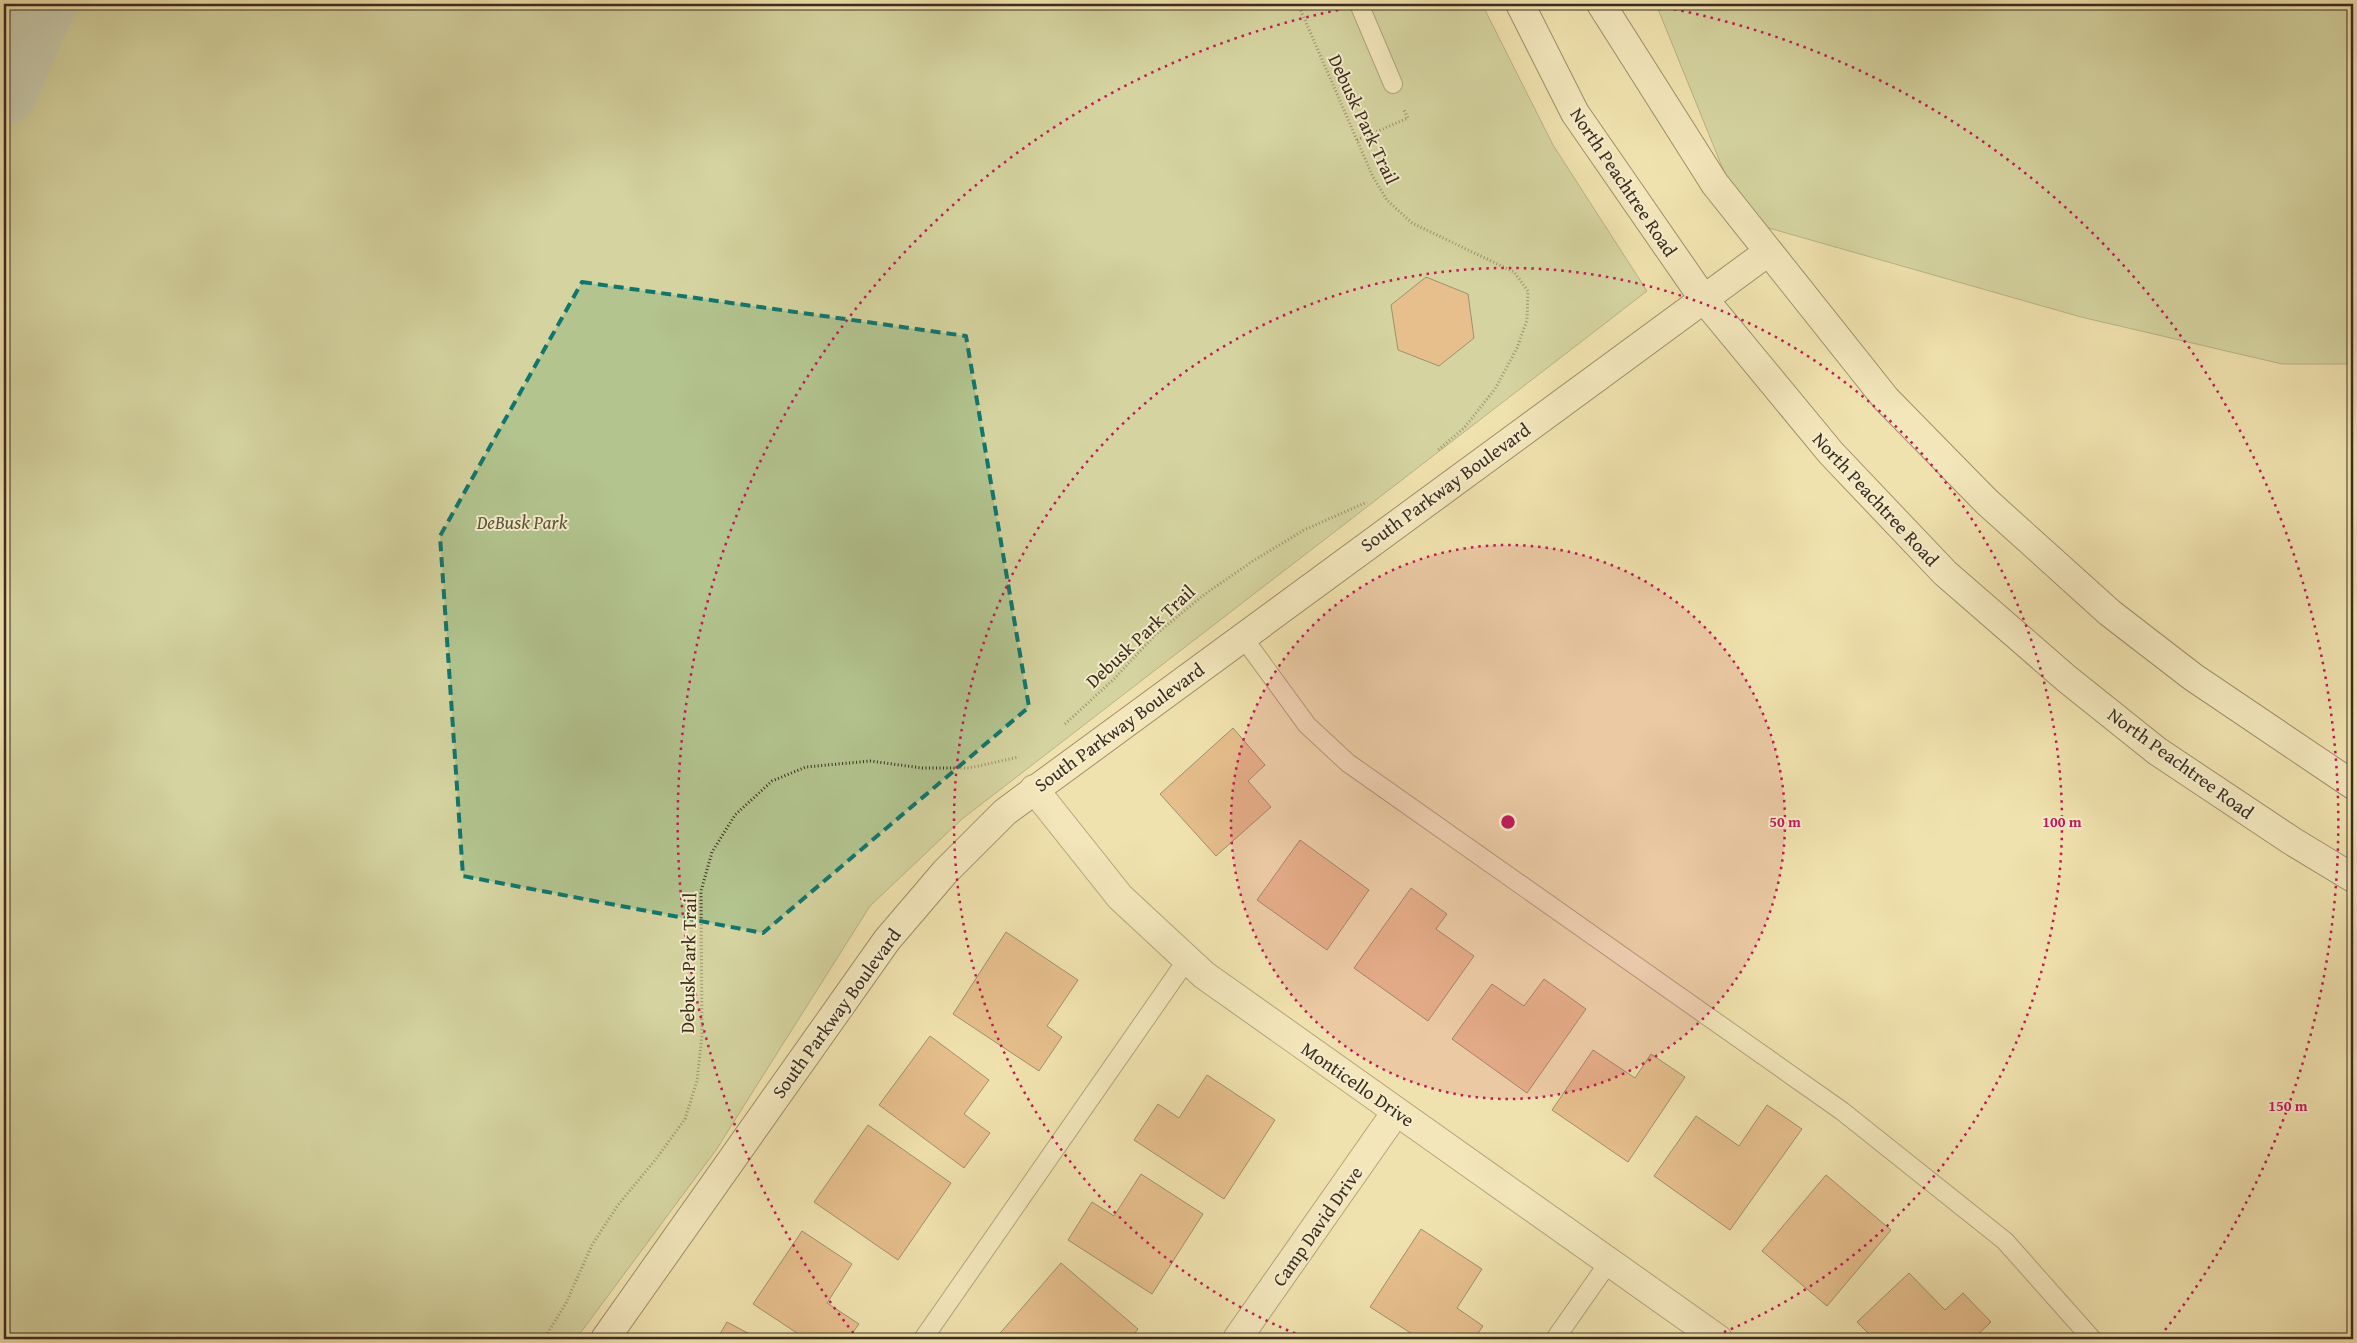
<svg xmlns="http://www.w3.org/2000/svg" width="2357" height="1343" font-family="'Gentium Book Plus',serif">
  <style>
    .green { fill: #b3c48f; stroke: #777857 }
    .lines { fill: none; stroke-linecap: round; stroke-linejoin: round }
    .river { stroke: #9fbbb6; stroke-width: 66 }
    .building { fill: #d99464; stroke: #3b2d1f }
    .lane-casing { stroke: #685a43; stroke-width: 20 }
    .street-casing { stroke: #685a43; stroke-width: 30 }
    .secondary-casing { stroke: #3b2d1f; stroke-width: 30 }
    .path { stroke: #3b2d1f; stroke-width: 3; stroke-dasharray: 1 2.5; stroke-linecap: butt }
    .lane { stroke: #f5ecca; stroke-width: 18 }
    .street { stroke: #f5ecca; stroke-width: 28 }
    .secondary { stroke: #f5ecca; stroke-width: 28 }
    .marked { fill: none; stroke: #0f766e; stroke-width: 4; stroke-dasharray: 10 6; stroke-linejoin: round }
    .ring { fill: none; stroke: #c2185b; stroke-width: 2.5; stroke-dasharray: 2.5 5 }
    .labels { text-anchor: middle; dominant-baseline: central; stroke-width: 4; stroke-linejoin: round; paint-order: stroke }
    .street-label { font-size: 19px; fill: #3b2d1f; stroke: #f5ecca }
    .park-label { font-size: 19px; font-style: italic; fill: #59533b; stroke: #f5ecca }
    .centre { fill: #c2185b; stroke: #f5ecca; stroke-width: 2.5 }
    .ring-label { font-size: 15px; text-anchor: middle; font-weight: bold; fill: #c2185b; stroke: #f5ecca; stroke-width: 4; stroke-linejoin: round; paint-order: stroke }
  </style>
  <rect width="100%" height="100%" fill="#f0e2ae"/>
  <filter id="stains"><feTurbulence type="fractalNoise" baseFrequency=".004" numOctaves="4"/><feColorMatrix values="0 0 0 0 .2 0 0 0 0 .09 0 0 0 0 .02 0 0 0 .5 -.17"/></filter>
  <radialGradient id="worn" r=".72"><stop offset=".6" stop-color="#630" stop-opacity="0"/><stop offset="1" stop-color="#630" stop-opacity=".3"/></radialGradient>
  <path class="green" d="M4,4H1482L1553,145L1647,291L962,819L870,906L716,1150L576,1339H4Z
    M1656,4H2353V364H2282L2081,317L1744,221Z"/>
  <g class="lines">
    <path class="river" d="M4,92L43,4"/>
  </g>
  <path class="building" d="M1426,277L1468,294L1474,338L1439,366L1398,350L1391,305Z
    M1233,728L1265,765L1248,781L1271,807L1216,856L1160,794Z
    M1300,840L1369,890L1327,950L1257,900Z
    M1411,888L1447,914L1436,929L1474,956L1428,1021L1354,968Z
    M1006,932L1078,980L1047,1026L1062,1037L1039,1071L953,1014Z
    M1544,979L1586,1009L1527,1093L1452,1039L1492,984L1524,1006Z
    M930,1036L989,1080L964,1114L990,1133L964,1168L879,1105Z
    M1593,1050L1635,1078L1651,1054L1685,1077L1628,1162L1552,1110Z
    M1207,1075L1275,1120L1224,1199L1134,1140L1158,1104L1179,1118Z
    M1767,1105L1802,1129L1730,1230L1654,1176L1696,1116L1739,1146Z
    M868,1125L951,1183L898,1260L814,1202Z
    M1141,1174L1203,1214L1152,1294L1068,1240L1092,1202L1114,1216Z
    M1826,1175L1891,1230L1827,1306L1762,1251Z
    M1421,1229L1482,1269L1457,1308L1483,1326L1474,1339H1420L1370,1307Z
    M802,1231L852,1264L827,1303L859,1324L848,1339H806L753,1304Z
    M1061,1263L1138,1329L1130,1339H995Z
    M1909,1273L1945,1310L1963,1293L1991,1322L1973,1339H1874L1857,1322Z
    M727,1322L759,1339H717Z"/>
  <g class="lines">
    <defs>
      <path id="lane" d="M1359,4L1393,84
        M1242,636L1307,725L1348,763L1842,1111L2005,1241L2092,1339
        M923,1339L1186,961
        M1555,1339L1609,1262"/>
      <path id="street" d="M1034,789L1120,897L1204,975L1718,1339
        M1237,1339L1396,1112"/>
      <path id="secondary" d="M1520,4L1575,113L1703,298L1831,453L1945,573L2067,679L2157,751L2292,841L2353,878
        M1601,4L1715,184L1886,399L1987,502L2110,613L2193,677L2353,785
        M605,1339L887,940L945,872L1005,812L1768,252"/>
    </defs>
    <use href="#lane" class="lane-casing"/>
    <use href="#street" class="street-casing"/>
    <use href="#secondary" class="secondary-casing"/>
    <path class="path" d="M1298,4L1373,177L1387,200L1412,223L1514,272L1528,291L1527,320L1517,348L1495,389L1464,428L1438,450
      M1357,140L1408,118L1404,110
      M1065,724L1114,679L1155,635L1205,594L1253,561L1304,530L1367,502
      M544,1339L566,1303L592,1245L618,1205L656,1159L685,1119L697,1081L702,1036L701,891L712,852L735,815L772,781L806,767L870,761L922,768H969L1019,757"/>
    <use href="#lane" class="lane"/>
    <use href="#street" class="street"/>
    <use href="#secondary" class="secondary"/>
  </g>
  <path d="M0 0H2357V1343H0ZM582,282L966,336L1029,707L763,933L463,876L440,536Z" fill="#f0e2ae" fill-opacity=".55" fill-rule="evenodd"/>
  <path class="marked" d="M582,282L966,336L1029,707L763,933L463,876L440,536Z"/>
  <circle cx="1508" cy="822" r="277" fill="#c2185b" fill-opacity=".12"/>
  <g class="ring">
    <circle cx="1508" cy="822" r="277"/>
    <path d="M1309 1339A554 554 0 1 1 1707 1339"/>
    <path d="M858 1339A830 830 0 0 1 1364 5M1652 5A830 830 0 0 1 2158 1339"/>
  </g>
  <g class="labels">
    <g class="street-label">
      <text transform="translate(1364 119) rotate(65)">Debusk Park Trail</text>
      <text transform="translate(1624 182) rotate(56)">North Peachtree Road</text>
      <text transform="translate(1445 487) rotate(-36)">South Parkway Boulevard</text>
      <text transform="translate(1876 499) rotate(47)">North Peachtree Road</text>
      <text transform="translate(1140 636) rotate(-43)">Debusk Park Trail</text>
      <text transform="translate(1119 727) rotate(-36)">South Parkway Boulevard</text>
      <text transform="translate(2181 763) rotate(36)">North Peachtree Road</text>
      <text transform="translate(688 963) rotate(-89)">Debusk Park Trail</text>
      <text transform="translate(836 1013) rotate(-54)">South Parkway Boulevard</text>
      <text transform="translate(1358 1084) rotate(35)">Monticello Drive</text>
      <text transform="translate(1317 1226) rotate(-55)">Camp David Drive</text>
    </g>
    <g class="park-label">
      <text x="522" y="522">DeBusk Park</text>
    </g>
  </g>
  <circle cx="1508" cy="822" r="8" class="centre"/>
  <g class="ring-label">
    <text x="1785" y="827">50 m</text>
    <text x="2062" y="827">100 m</text>
    <text x="2288" y="1111">150 m</text>
  </g>
  <rect width="2357" height="1343" fill="none" stroke="#f0e2ae" stroke-width="20"/>
  <rect x="5" y="5" width="2347" height="1333" fill="none" stroke="#3b2d1f" stroke-width="2.5"/>
  <rect x="10" y="10" width="2337" height="1323" fill="none" stroke="#3b2d1f"/>
  <rect width="100%" height="100%" filter="url(#stains)"/>
  <rect width="100%" height="100%" fill="url(#worn)"/>
</svg>
